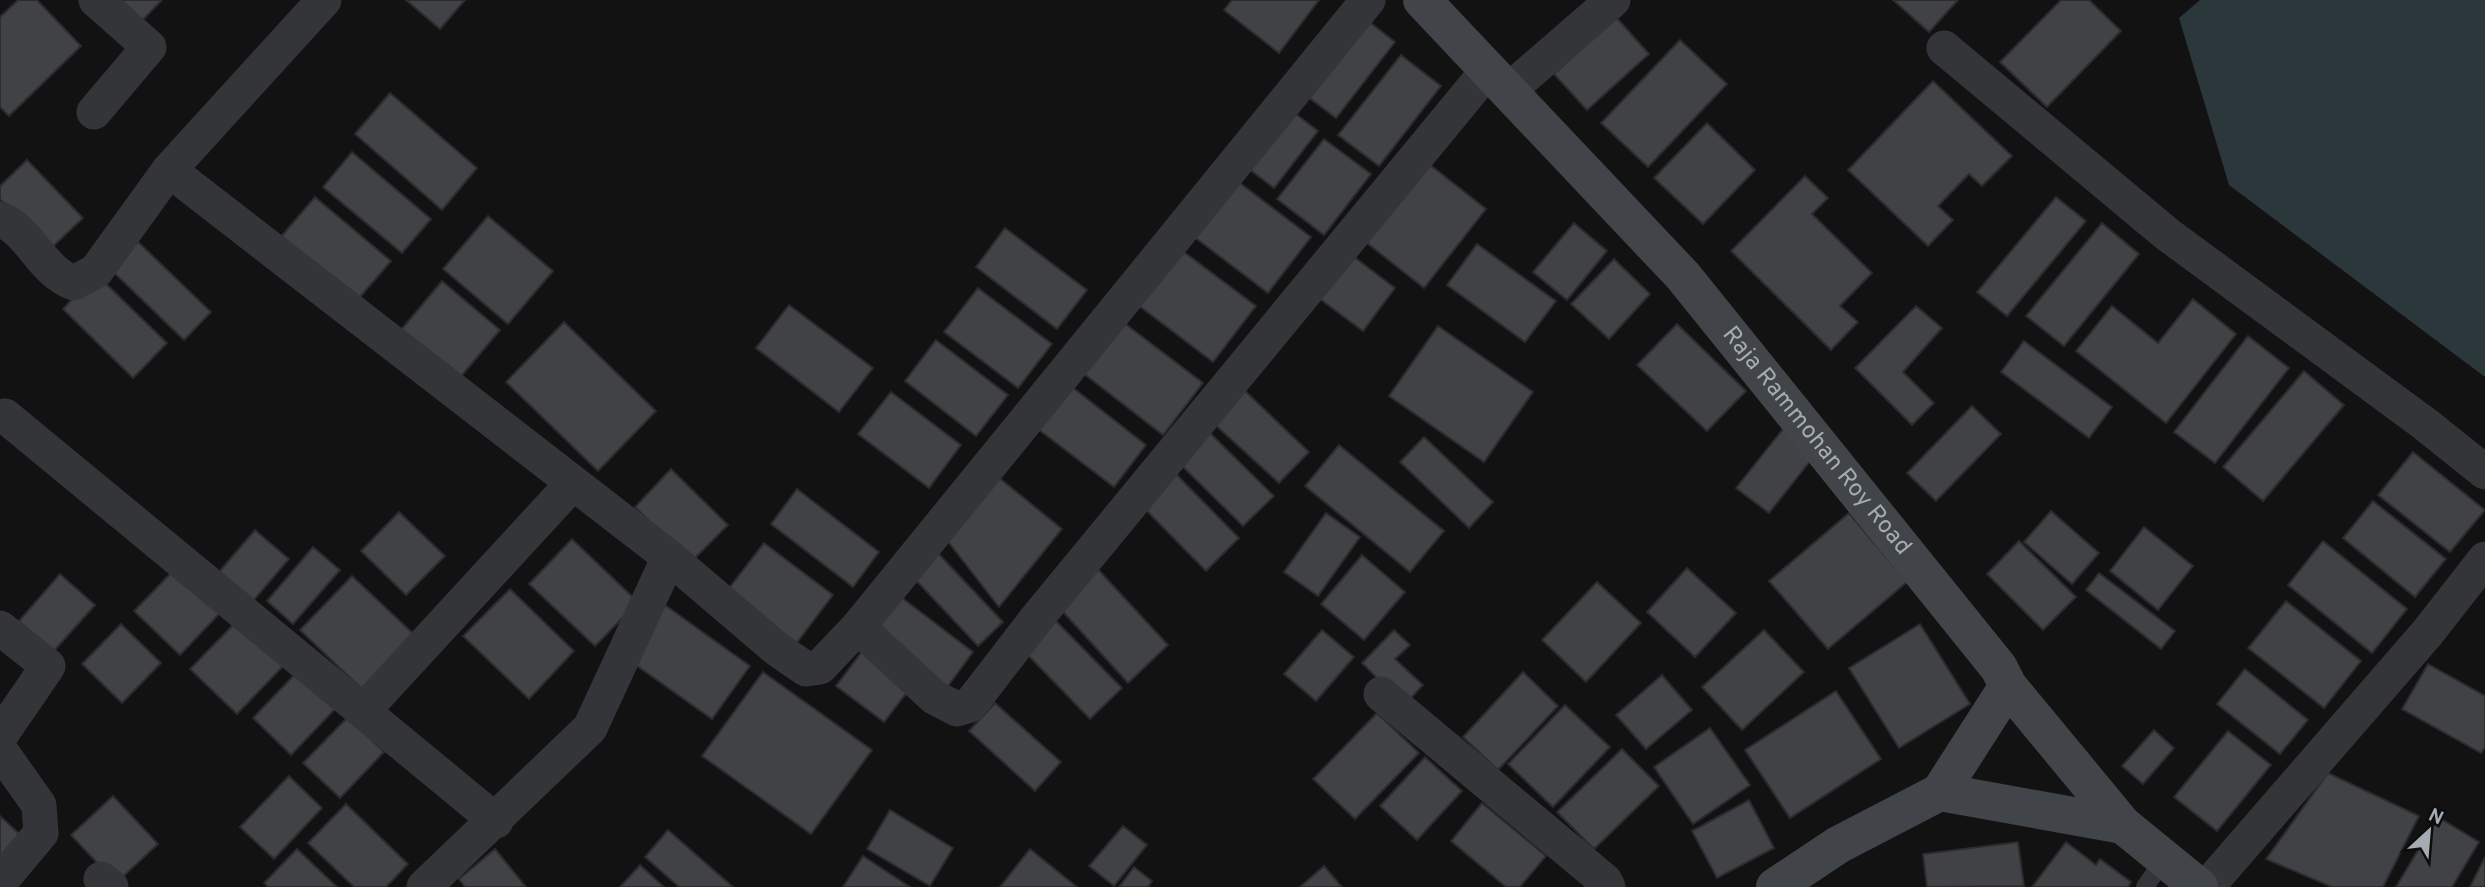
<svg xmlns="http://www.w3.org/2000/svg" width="2485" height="887" font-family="Overpass,sans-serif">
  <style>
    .water { fill: #2c373b }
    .building { fill: #414246; stroke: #2c2c2f; stroke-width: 2 }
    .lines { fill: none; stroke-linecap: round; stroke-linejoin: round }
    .lane { stroke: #333538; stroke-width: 18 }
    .street { stroke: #333538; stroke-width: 35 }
    .secondary { stroke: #414448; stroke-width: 38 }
    .labels { text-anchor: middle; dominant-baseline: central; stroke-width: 6; stroke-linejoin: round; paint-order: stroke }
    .street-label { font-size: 24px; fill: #a4abb3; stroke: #0d0d0e }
  </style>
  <rect width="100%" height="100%" fill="#121213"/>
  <path class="water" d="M2200,0H2485V377L2229,185L2179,18Z"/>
  <path class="building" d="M18,0H37L81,46L9,116L0,107V17Z
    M106,0H162L135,28Z
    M406,0H465L440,29Z
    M1232,0H1319L1279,53L1224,10Z
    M1893,0H1958L1929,32Z
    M2061,0H2089L2121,31L2047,107L2000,62Z
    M1363,17L1395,42L1336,118L1304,94Z
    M1616,17L1649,54L1587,110L1554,74Z
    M1680,40L1727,84L1648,167L1601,123Z
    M1401,55L1441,86L1379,166L1338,135Z
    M1933,81L2012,156L1982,186L1969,174L1938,206L1953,220L1928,246L1848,170Z
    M390,93L477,168L442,210L355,134Z
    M1284,105L1318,131L1274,188L1241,163Z
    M1707,123L1755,170L1703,224L1654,178Z
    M1324,139L1371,174L1324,235L1277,199Z
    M352,152L431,219L402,253L323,187Z
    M27,160L83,218L48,251L0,199V186Z
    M1429,164L1486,209L1424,288L1367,243Z
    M1805,176L1828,198L1812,214L1872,273L1840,306L1858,322L1831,350L1731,251Z
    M1232,177L1311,237L1268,293L1189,233Z
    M315,197L391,261L354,304L279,239Z
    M2056,197L2086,221L2007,316L1977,292Z
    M488,216L553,271L508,324L443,269Z
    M1574,223L1607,251L1567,300L1533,272Z
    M2102,223L2139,254L2064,346L2026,316Z
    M1005,228L1087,290L1057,329L976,267Z
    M132,236L211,312L184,340L105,264Z
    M1477,244L1556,301L1525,342L1447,285Z
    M1180,249L1256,306L1213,362L1138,305Z
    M1345,250L1395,288L1363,331L1312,293Z
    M1614,259L1650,294L1609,339L1571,304Z
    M96,274L167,343L133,378L63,309Z
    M442,281L500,330L453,386L395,337Z
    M978,288L1052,344L1018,388L944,332Z
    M2193,299L2236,334L2166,423L2076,351L2112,306L2158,343Z
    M789,305L873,368L839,412L756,348Z
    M1916,306L1942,328L1903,372L1934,403L1912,425L1855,368Z
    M1119,319L1203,383L1163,435L1079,370Z
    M564,322L656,411L598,471L506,382Z
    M1677,324L1746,391L1707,431L1637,365Z
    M1438,326L1533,392L1484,462L1389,396Z
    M2248,336L2289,368L2215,463L2174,432Z
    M936,340L1008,395L976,436L905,381Z
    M2024,341L2112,407L2089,438L2001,372Z
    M2304,371L2344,405L2263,501L2223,467Z
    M1067,383L1146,445L1114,487L1034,426Z
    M1243,389L1309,452L1279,483L1212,422Z
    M891,392L961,445L929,488L858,434Z
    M1972,406L2001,434L1936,501L1907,473Z
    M1783,429L1815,455L1769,513L1736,488Z
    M1207,430L1274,496L1243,526L1176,460Z
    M1424,437L1493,502L1469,528L1400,462Z
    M1339,445L1444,531L1410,572L1305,486Z
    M2413,452L2485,510L2450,552L2378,495Z
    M671,469L728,525L691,562L635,507Z
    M1174,472L1239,538L1206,571L1141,505Z
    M997,476L1062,529L999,607L946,539Z
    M797,489L879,552L853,587L771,524Z
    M2373,501L2446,559L2415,597L2343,538Z
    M2051,511L2099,553L2072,584L2024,542Z
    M399,512L445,556L406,595L361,551Z
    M1326,513L1360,537L1318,596L1284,572Z
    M1849,513L1907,582L1828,649L1769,581Z
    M2144,527L2193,566L2158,610L2110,571Z
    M255,530L289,559L253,601L219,572Z
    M572,539L638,602L595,646L529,584Z
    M2019,541L2076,597L2043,630L1987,574Z
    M2323,541L2407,609L2372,653L2288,585Z
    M764,543L833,595L795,645L726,592Z
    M313,547L340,570L293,624L267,601Z
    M936,551L1003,622L978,646L911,575Z
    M1362,555L1405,592L1364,640L1321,604Z
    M1095,566L1168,645L1128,683L1055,603Z
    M176,568L221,612L180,655L134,611Z
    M1687,568L1736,613L1695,657L1647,612Z
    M2099,573L2175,631L2161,649L2086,590Z
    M60,574L95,605L53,652L19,621Z
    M352,576L419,639L366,693L300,630Z
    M1597,582L1641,623L1586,682L1542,640Z
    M510,589L574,651L529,699L463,636Z
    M897,594L973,652L945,690L869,631Z
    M2286,601L2361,661L2324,708L2248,648Z
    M665,605L750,666L712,719L626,658Z
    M241,617L287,662L237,714L190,669Z
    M1055,620L1122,688L1090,719L1023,650Z
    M121,624L161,663L122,703L82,664Z
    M1920,624L1970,704L1899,748L1849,668Z
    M1322,630L1354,657L1316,701L1284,674Z
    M1394,630L1410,645L1395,659L1423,685L1404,705L1362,663Z
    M1764,630L1804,672L1742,730L1702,687Z
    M867,645L915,682L884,722L836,686Z
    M2428,664L2485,696V747L2481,753L2402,709Z
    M2245,669L2308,720L2280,754L2217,704Z
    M299,670L337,707L291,755L253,718Z
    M763,672L872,750L811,834L702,756Z
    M1523,672L1558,706L1498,770L1463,737Z
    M1662,675L1692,710L1646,749L1616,715Z
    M1836,691L1881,759L1790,818L1745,750Z
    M995,703L1061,762L1035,791L969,731Z
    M1565,705L1610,747L1553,807L1508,764Z
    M1377,713L1419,753L1355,819L1313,779Z
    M348,717L384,752L340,798L303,763Z
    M1710,728L1750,785L1693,824L1654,767Z
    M2154,730L2174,748L2143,784L2122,766Z
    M2228,731L2271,765L2217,831L2174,797Z
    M1622,749L1659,786L1594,849L1557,812Z
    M1425,757L1462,791L1417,840L1380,806Z
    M2328,773L2419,816L2383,887H2332L2266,859Z
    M289,776L322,808L274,859L240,827Z
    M113,796L158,844L116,883L71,835Z
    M1749,800L1774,848L1717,878L1692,831Z
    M1482,803L1546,856L1520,887H1506L1451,841Z
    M346,804L408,864L386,887H354L308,843Z
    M890,810L953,848L930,886L867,849Z
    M0,816L25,839L0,867Z
    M2438,817L2479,842L2452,887H2396Z
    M1123,826L1147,845L1114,886L1089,866Z
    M668,830L733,887H679L645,857Z
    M2018,842L2024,886L1927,887L1923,854Z
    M2066,842L2096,865L2100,859L2131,882L2128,887H2032Z
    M297,849L337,887H268L264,883Z
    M495,849L526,887H465L459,879Z
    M1030,849L1077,887H1000Z
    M863,856L910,887H843Z
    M2485,857V887H2470Z
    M640,865L664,887H620Z
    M1324,866L1342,887H1300Z
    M1134,867L1152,881L1148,887H1119Z"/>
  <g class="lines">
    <path class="lane" d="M2145,887L2164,859"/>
    <path class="street" d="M1944,48L2167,234L2425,424L2485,472
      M1508,91L1613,0
      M94,112L149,47L96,0
      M169,170L669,557
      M0,219C31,232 42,272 74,283L96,271L169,170L324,0
      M5,416L496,821
      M858,627L934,697L957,709L970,705L1037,618L1488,70
      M0,628L48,666L0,736
      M1381,694L1605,881L1608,887
      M363,711L573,483
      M0,750L39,805L41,833L0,882
      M101,879L111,887
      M424,887L590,728L669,557L777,649L806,669L820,667L858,627L1368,0
      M2207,887L2428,632L2485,559"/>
    <g class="secondary">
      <path id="s1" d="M1422,0L1683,276L1999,668L2008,686L2123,825L2199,887"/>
      <path d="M1940,792L2123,825"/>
      <path d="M1775,887L1838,845L1940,792L2008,686"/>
    </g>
  </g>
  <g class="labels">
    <g class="street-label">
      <text stroke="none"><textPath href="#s1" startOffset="592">Raja Rammohan Roy Road</textPath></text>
    </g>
  </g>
  <g transform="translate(2429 831) rotate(26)" stroke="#0d0d0e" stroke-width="5" paint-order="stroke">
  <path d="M0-5L12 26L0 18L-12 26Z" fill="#a4abb3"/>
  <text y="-10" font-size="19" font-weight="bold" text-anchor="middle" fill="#a4abb3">N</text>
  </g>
</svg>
